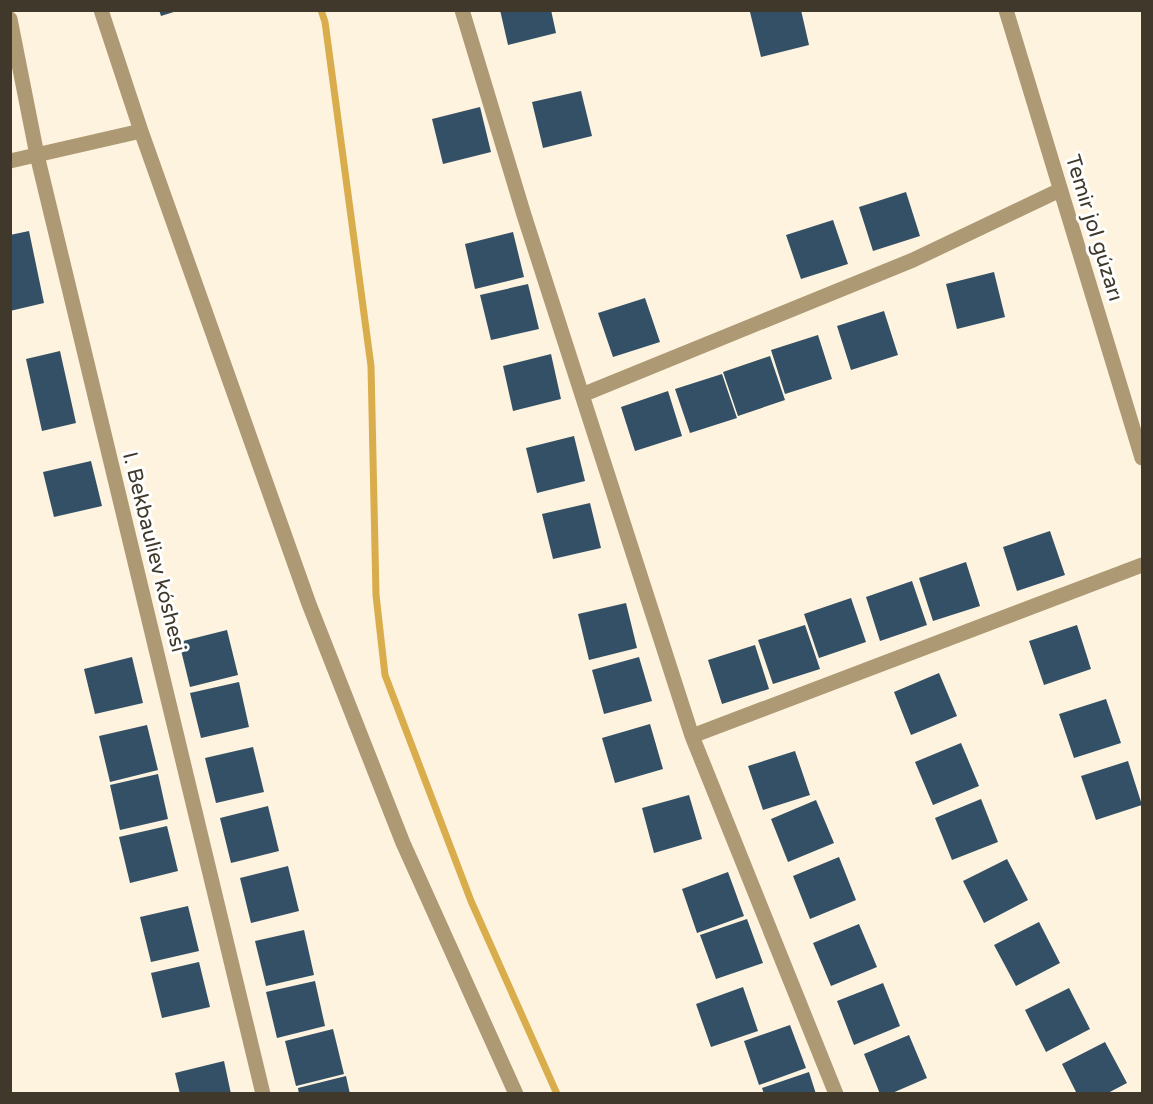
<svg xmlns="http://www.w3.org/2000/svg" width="1153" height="1104" font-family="'Varela Round',sans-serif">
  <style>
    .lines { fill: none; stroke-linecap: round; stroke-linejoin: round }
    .stream { stroke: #daad4c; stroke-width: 7 }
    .building { fill: #335066 }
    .minor { stroke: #ad9a74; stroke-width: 15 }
    .labels { text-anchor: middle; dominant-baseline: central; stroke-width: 6; stroke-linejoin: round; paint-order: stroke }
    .street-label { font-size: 21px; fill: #40392b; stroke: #fff }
  </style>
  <rect width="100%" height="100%" fill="#fef3de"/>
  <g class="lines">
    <path class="stream" d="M321,10L325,22L371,366L376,595L385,675L471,901L557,1094"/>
  </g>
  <path class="building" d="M159,10H177V11L161,16Z
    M500,10H551L556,33L508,45Z
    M754,10H801L809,45L761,57L750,12Z
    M581,91L592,136L543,148L532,102Z
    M480,107L491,152L443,164L432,119Z
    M906,192L920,236L873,251L859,207Z
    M833,220L848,264L801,279L786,235Z
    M29,231L44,303L10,311V235Z
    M513,232L524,277L475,289L465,244Z
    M994,272L1005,317L957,329L946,284Z
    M528,284L539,329L491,340L480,295Z
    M645,298L660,342L613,357L598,313Z
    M884,311L898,355L851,370L837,326Z
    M818,335L832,379L785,394L771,350Z
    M60,351L76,423L42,431L26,359Z
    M551,354L561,399L513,411L503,366Z
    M770,356L785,400L738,416L723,372Z
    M722,374L737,418L690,433L675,389Z
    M668,391L682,436L635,451L621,407Z
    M574,436L585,481L537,493L526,448Z
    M91,461L102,506L54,517L43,472Z
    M590,503L601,548L553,559L542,514Z
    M1050,531L1065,575L1017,591L1003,547Z
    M966,562L980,606L933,621L919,578Z
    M912,581L927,625L880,641L866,597Z
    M851,598L866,642L819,658L804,614Z
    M626,603L637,648L589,660L578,614Z
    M805,625L820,669L773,684L758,640Z
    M1077,625L1091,669L1044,685L1029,641Z
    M227,630L238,675L190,687L179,642Z
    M755,645L769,689L722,704L708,660Z
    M132,657L143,703L95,714L84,669Z
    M639,657L652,701L604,714L592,670Z
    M939,673L957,716L911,735L894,692Z
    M239,682L249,727L201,738L190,693Z
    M1106,699L1121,743L1074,758L1059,714Z
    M650,724L663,769L615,783L602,738Z
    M147,725L158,770L110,782L99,736Z
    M961,743L979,786L933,805L915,762Z
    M253,747L264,792L216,803L205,758Z
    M795,751L810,795L763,810L748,766Z
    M1128,761L1142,805L1096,820L1081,776Z
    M158,774L168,819L120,830L110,785Z
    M689,795L702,839L654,853L642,808Z
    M981,799L998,842L952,860L935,818Z
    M816,800L834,843L788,862L771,819Z
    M268,806L279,851L231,863L220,818Z
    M167,826L178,871L130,883L119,837Z
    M839,857L856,900L810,919L793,876Z
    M1007,859L1028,900L984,923L963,881Z
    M288,866L299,911L251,923L240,878Z
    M728,872L744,916L697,933L682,889Z
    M188,906L199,951L151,962L140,917Z
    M747,919L763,963L716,979L700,935Z
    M1039,922L1060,963L1016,986L994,945Z
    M859,924L877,967L831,986L813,943Z
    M304,930L314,975L266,986L255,941Z
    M199,962L210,1007L162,1018L151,973Z
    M315,981L325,1026L277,1038L266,992Z
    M883,983L900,1026L854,1045L837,1001Z
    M743,987L758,1031L711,1047L696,1004Z
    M1069,988L1090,1029L1046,1052L1025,1010Z
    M790,1025L806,1068L759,1085L744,1041Z
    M333,1029L344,1074L296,1086L285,1041Z
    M909,1035L927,1078L890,1094H880L864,1054Z
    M1105,1042L1127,1083L1106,1094H1077L1062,1064Z
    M224,1061L231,1094H180L175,1073Z
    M809,1072L816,1094H764L762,1088Z
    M346,1076L350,1094H299L298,1088Z"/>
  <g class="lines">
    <path class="minor" d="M101,10L141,131L309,604L403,843L516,1094
      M462,10L524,215L582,395L692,736L836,1094
      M1006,10L1142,458
      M10,19L37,155L263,1094
      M10,161L141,131
      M582,395L913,260L1060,190
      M692,736L1142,565"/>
  </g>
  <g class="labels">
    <g class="street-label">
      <text transform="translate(1094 228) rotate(73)">Temir jol gúzarı</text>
      <text transform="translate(154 552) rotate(76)">I. Bekbauliev kóshesi</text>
    </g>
  </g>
  <rect width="1153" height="1104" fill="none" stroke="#40392b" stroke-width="24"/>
</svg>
